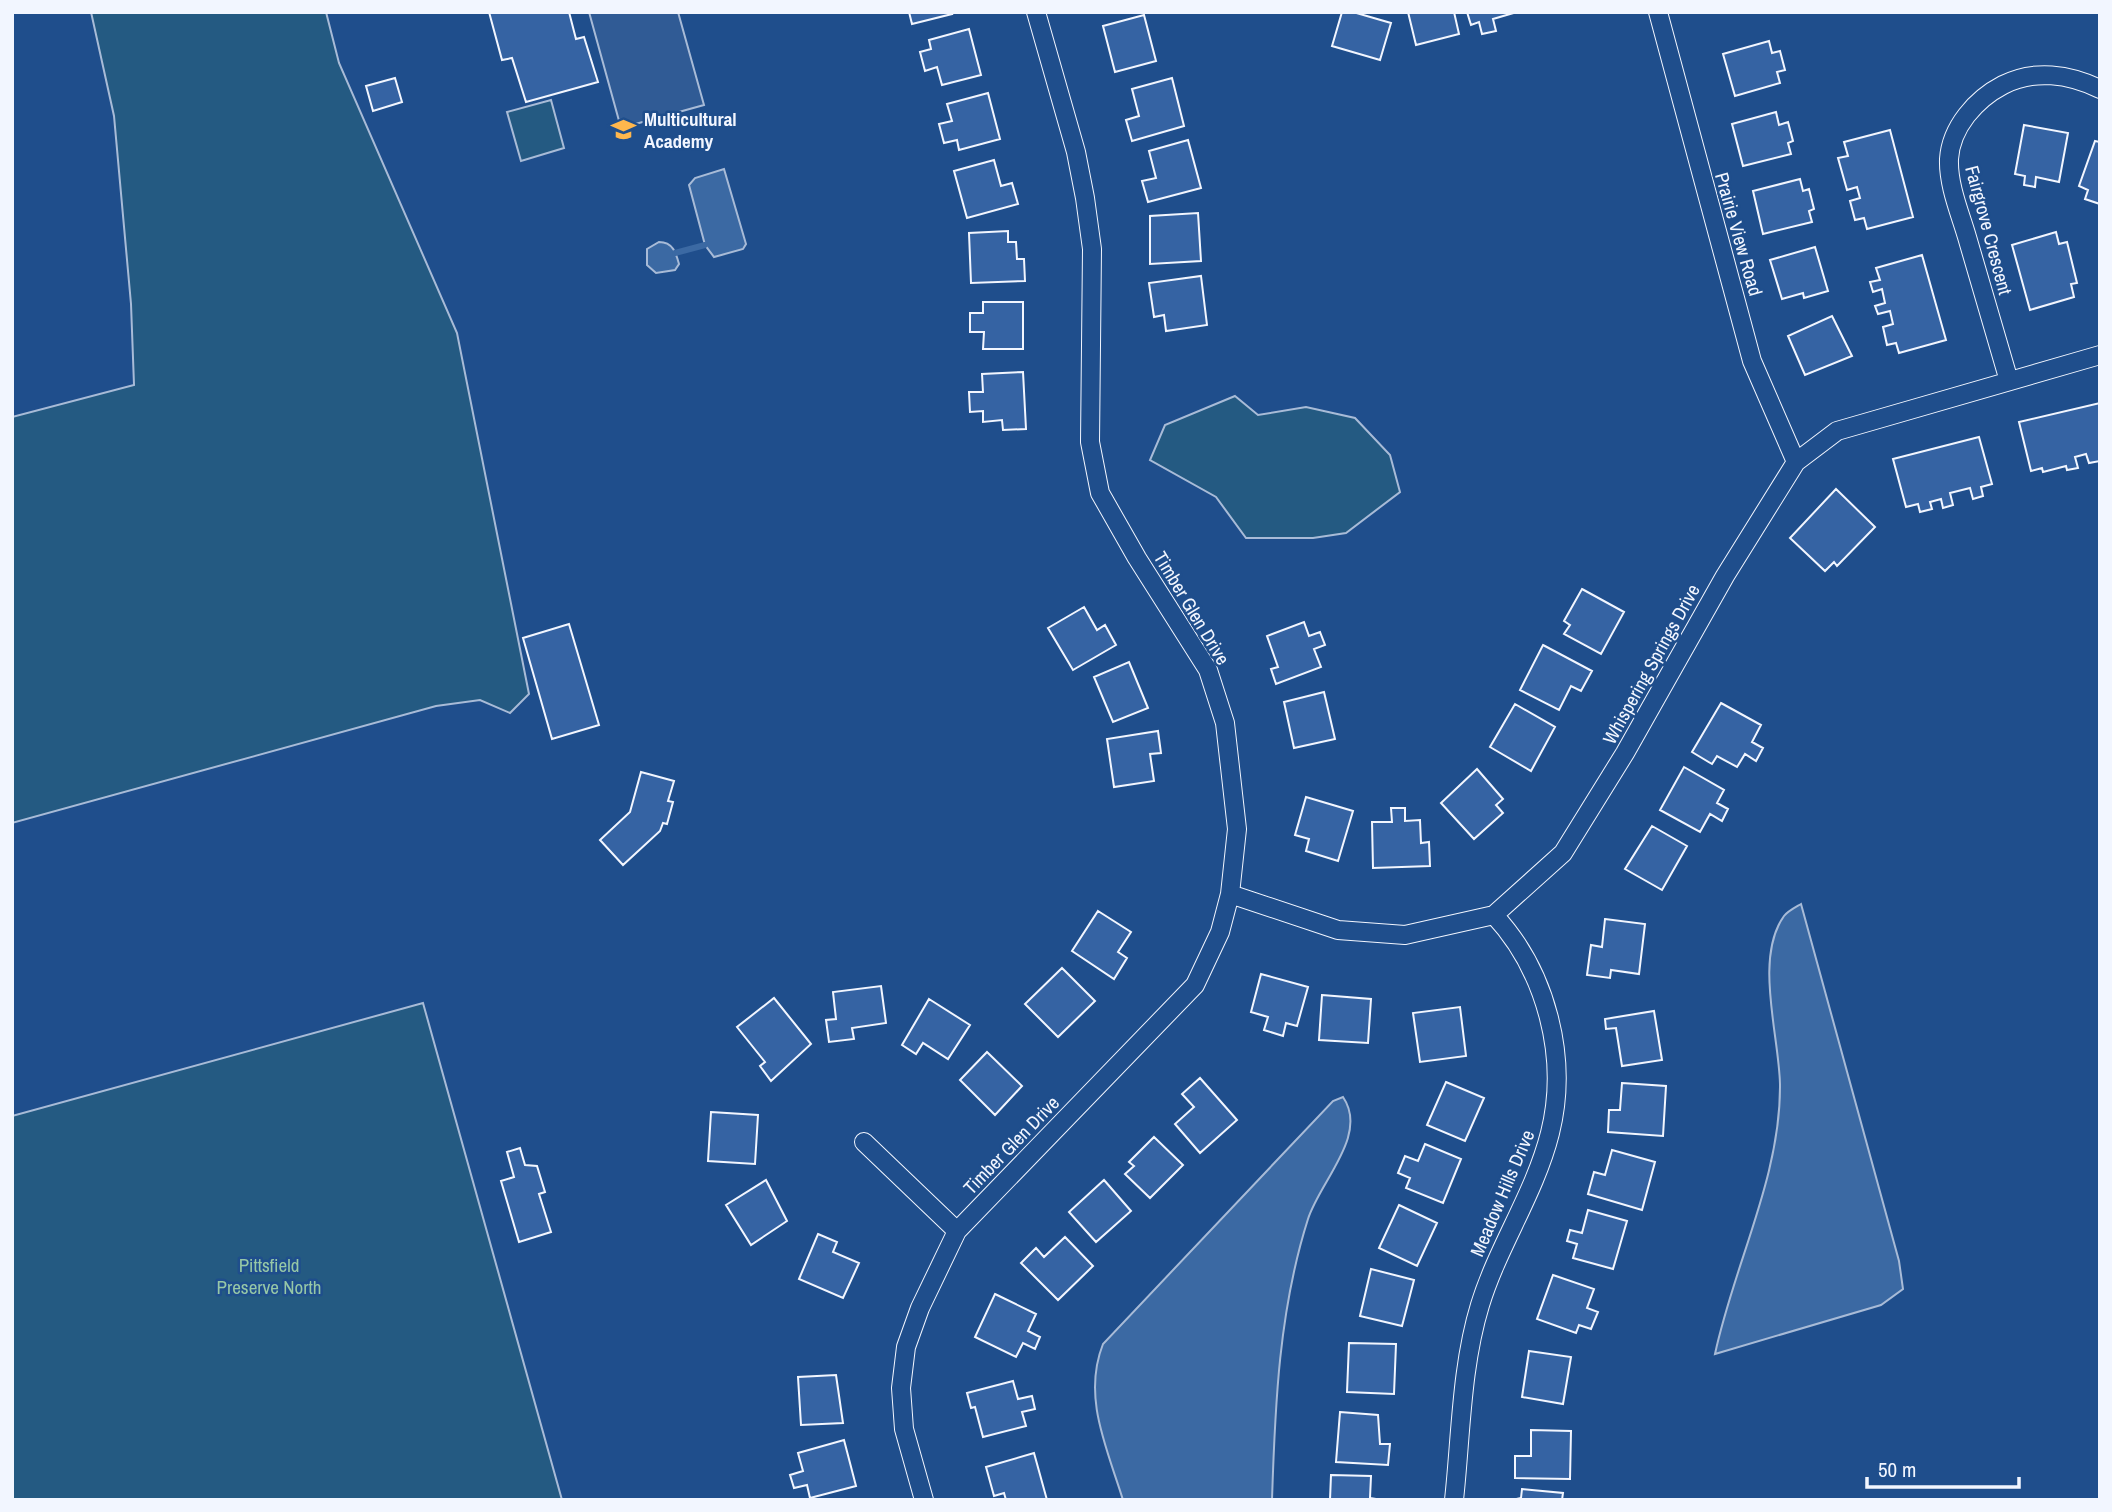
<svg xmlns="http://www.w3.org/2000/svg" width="2112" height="1512" font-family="'Archivo Narrow',sans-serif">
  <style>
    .green { fill: #245a82; stroke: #a8bbd7; stroke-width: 2 }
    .parking { fill: #305b95; stroke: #a8bbd7; stroke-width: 2 }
    .water { fill: #3b69a3; stroke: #a8bbd7; stroke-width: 2 }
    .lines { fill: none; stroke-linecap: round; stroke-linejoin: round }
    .stream { stroke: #3b69a3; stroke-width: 6 }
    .building { fill: #3563a3; stroke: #f2f6ff; stroke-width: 2 }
    .street-casing { stroke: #f2f6ff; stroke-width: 20 }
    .street { stroke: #1f4e8c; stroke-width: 18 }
    .labels { text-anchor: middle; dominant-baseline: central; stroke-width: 5; stroke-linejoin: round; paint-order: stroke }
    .poi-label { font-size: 19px; font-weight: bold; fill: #f2f6ff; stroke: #1f4e8c; text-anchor: start }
    .street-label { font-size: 19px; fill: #f2f6ff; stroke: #1f4e8c }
    .park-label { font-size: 19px; fill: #97c8a6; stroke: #1f4e8c }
  </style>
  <rect width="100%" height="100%" fill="#1f4e8c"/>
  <path class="green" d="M91,12H326L339,63L457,333L529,694L510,713L480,700L436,706L12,823V417L134,385L131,304L114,116Z
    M551,100L564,148L521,161L507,112Z
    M1235,396L1258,415L1306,407L1355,418L1390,455L1400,492L1346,533L1313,538H1246L1216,497L1150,460L1165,425Z
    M423,1003L562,1500H12V1116Z"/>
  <path class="parking" d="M589,12H678L704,105L621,128Z"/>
  <path class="water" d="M724,169L746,244L743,249L714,257L705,245L689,185L695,178Z
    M659,242C673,242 676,253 679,264L675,270L656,273L647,265V249Z
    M1801,904L1899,1261L1903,1289L1881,1305L1715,1354C1734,1264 1781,1177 1780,1084C1779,1035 1754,958 1784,916C1788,911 1796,907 1801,904Z
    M1343,1097C1369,1135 1320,1181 1308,1219C1279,1310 1275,1405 1272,1500H1123C1107,1448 1082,1397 1103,1344L1333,1101Z"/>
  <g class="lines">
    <path class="stream" d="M675,253L705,245"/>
  </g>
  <path class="building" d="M489,12H569L576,39L584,37L598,82L526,102L512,58L502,60Z
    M909,12H951L952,14L912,24Z
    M1342,12H1353L1391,23L1380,60L1332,46Z
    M1408,12H1454L1459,34L1416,45Z
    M1467,12H1517L1493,19L1496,31L1482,34L1479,22L1471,25Z
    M1144,15L1156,61L1115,72L1103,26Z
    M969,29L981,75L942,85L937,67L925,71L920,52L931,49L929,40Z
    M1769,41L1772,53L1780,51L1785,70L1777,72L1780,83L1735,96L1723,54Z
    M395,78L402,102L373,111L366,86Z
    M1172,78L1184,126L1132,141L1126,120L1139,116L1132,89Z
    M988,93L1000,139L959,150L957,140L944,143L939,124L952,121L947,104Z
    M1776,112L1779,125L1788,122L1793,141L1788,143L1791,154L1743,166L1732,124Z
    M2024,125L2068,133L2059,182L2036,177L2035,187L2024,185L2025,176L2015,174Z
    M1890,130L1913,217L1867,229L1864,218L1855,220L1850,201L1860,198L1857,187L1847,190L1838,158L1848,156L1844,142Z
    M1188,140L1201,188L1148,202L1142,181L1156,178L1149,151Z
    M2095,141L2100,142V204L2085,199L2088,190L2079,186Z
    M994,160L1001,186L1012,183L1018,204L967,218L954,171Z
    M1800,179L1803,191L1809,189L1814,209L1809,211L1812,222L1763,234L1753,191Z
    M1198,213L1201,261L1150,264V216Z
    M1008,231V242H1016L1017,259H1024L1025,281L971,283L969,233Z
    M2056,232L2059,244L2067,242L2077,283L2071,284L2074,297L2030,310L2012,245Z
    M1815,247L1828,291L1804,298L1803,293L1782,299L1770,260Z
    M1922,255L1946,340L1899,353L1896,343L1887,345L1883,327L1893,324L1890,311L1878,314L1875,306L1885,303L1882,289L1873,292L1870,282L1880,280L1876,268Z
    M1201,276L1207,325L1166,331L1164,315L1154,317L1149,283Z
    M983,302H1023V349H983L984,332H970V313H983Z
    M1832,316L1852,356L1805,375L1788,336Z
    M1023,372L1026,429L1003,430L1002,420L983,422V411L970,412L969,392H983L982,374Z
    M2100,403V461L2089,463L2086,454L2075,457L2078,468L2067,470L2066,466L2043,472L2042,468L2031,471L2019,422Z
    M1979,437L1992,484L1981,487L1983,496L1973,499L1970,488L1950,493L1953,505L1943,508L1941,499L1930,502L1932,509L1920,512L1918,504L1906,507L1893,459Z
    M1836,489L1875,527L1837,566L1834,562L1825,571L1790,538Z
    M1582,589L1624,612L1601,654L1564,634L1570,625L1564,621Z
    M1084,607L1097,630L1105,625L1116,645L1073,670L1048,628Z
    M1304,622L1309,636L1320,632L1325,645L1314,649L1321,667L1276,684L1271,669L1278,667L1267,636Z
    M569,624L599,725L552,739L523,638Z
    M1543,645L1592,671L1581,691L1571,686L1559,710L1520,690Z
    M1129,662L1148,708L1113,722L1094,677Z
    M1324,692L1335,739L1294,748L1284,702Z
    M1721,703L1761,725L1752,742L1763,748L1756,761L1745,754L1737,767L1717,756L1712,764L1692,752Z
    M1515,704L1555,727L1531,771L1490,747Z
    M1158,731L1161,753L1150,754L1154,781L1114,787L1107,739Z
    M1684,767L1724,790L1717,803L1728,809L1722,821L1710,814L1700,832L1660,810Z
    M1477,769L1503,799L1496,805L1503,813L1474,839L1441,803Z
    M641,772L674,781L668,801L673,802L667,824L663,823L660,831L623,865L600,840L630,812Z
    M1306,797L1353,811L1338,861L1306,851L1309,839L1295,835Z
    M1391,808H1405V821L1420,820L1421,843L1429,842L1430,866L1373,868L1372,822H1392Z
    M1652,826L1687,846L1662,890L1625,869Z
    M1098,911L1131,932L1118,952L1127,958L1114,979L1072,951Z
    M1605,919L1645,924L1639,974L1611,970L1610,978L1587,975L1591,945L1602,947Z
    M1062,968L1095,1001L1058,1037L1025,1004Z
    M1261,974L1308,987L1297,1026L1286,1023L1283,1036L1264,1030L1268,1017L1251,1012Z
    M881,986L886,1023L852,1028L854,1039L829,1042L826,1020L836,1019L833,992Z
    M1322,995L1371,999L1368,1043L1319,1040Z
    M774,998L811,1044L771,1081L760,1066L765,1062L737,1027Z
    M929,999L970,1025L948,1059L923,1043L916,1054L902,1045Z
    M1460,1007L1466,1056L1420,1062L1413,1013Z
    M1654,1011L1662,1060L1622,1066L1616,1028L1606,1029L1605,1019Z
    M987,1052L1022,1086L995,1115L960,1080Z
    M1200,1078L1237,1120L1200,1153L1175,1124L1194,1107L1182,1094Z
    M1446,1082L1484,1098L1465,1141L1427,1125Z
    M1622,1083L1666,1086L1663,1136L1608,1132L1609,1110H1620Z
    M711,1112L758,1115L755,1164L708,1161Z
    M1154,1137L1183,1165L1150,1198L1125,1174L1134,1166L1129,1162Z
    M1425,1144L1461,1159L1443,1203L1406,1188L1410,1178L1398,1173L1405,1156L1418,1161Z
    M520,1148L525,1165L537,1166L545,1192L539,1194L551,1232L519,1242L501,1181L514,1177L507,1152Z
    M1612,1150L1655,1162L1642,1210L1588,1194L1594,1172L1605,1175Z
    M766,1180L787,1221L751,1245L726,1205Z
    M1104,1180L1131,1211L1096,1242L1069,1212Z
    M1399,1205L1437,1223L1417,1266L1379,1248Z
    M1588,1210L1627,1221L1613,1269L1573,1258L1577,1244L1567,1241L1570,1230L1582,1233Z
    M818,1234L837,1242L833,1252L859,1263L843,1298L799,1279Z
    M1065,1237L1093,1266L1058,1300L1021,1263L1036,1248L1044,1257Z
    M1371,1269L1414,1280L1402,1326L1360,1316Z
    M1553,1275L1594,1289L1587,1308L1598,1312L1591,1329L1579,1325L1576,1333L1537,1319Z
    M995,1294L1036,1314L1028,1331L1040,1337L1035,1349L1023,1343L1016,1357L975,1337Z
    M1349,1343L1396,1344L1394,1394L1347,1392Z
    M1529,1351L1571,1357L1563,1404L1522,1397Z
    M836,1375L843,1423L801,1425L798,1377Z
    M1013,1381L1018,1399L1032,1396L1035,1409L1022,1412L1026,1426L983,1437L975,1407L971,1408L967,1393Z
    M1340,1412L1378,1415L1380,1444H1390L1388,1465L1336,1462Z
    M1531,1430L1571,1431L1570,1479L1515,1478V1456H1531Z
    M844,1440L856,1486L810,1498L807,1485L794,1488L790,1475L803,1471L798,1453Z
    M1034,1453L1047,1500H1006L1004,1493L994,1496L986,1467Z
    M1331,1475L1371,1476L1370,1498L1382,1500H1330Z
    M1522,1489L1563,1493L1562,1500H1512L1521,1498Z"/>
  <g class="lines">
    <defs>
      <path id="street" d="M1658,12L1752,361L1796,462
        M2009,381C1995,333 1981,285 1967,237C1960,213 1948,185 1949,159C1951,127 1976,99 2003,85C2034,69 2069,74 2100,89
        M1230,894L1338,930L1405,935L1494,915L1563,853L1625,753L1725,576L1796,462L1837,431L2100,355
        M864,1142L957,1231
        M924,1500L904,1429L901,1388L906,1347L920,1308L957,1231L1195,985L1220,932L1230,894L1237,829L1225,723L1208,670L1137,558L1100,493L1090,442L1092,249L1085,198L1076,152L1036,12
        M1454,1500C1461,1436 1461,1367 1480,1305C1498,1246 1535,1193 1550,1133C1569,1057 1546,971 1494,915"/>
    </defs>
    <use href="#street" class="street-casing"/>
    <use href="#street" class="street"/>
  </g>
  <defs>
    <symbol id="school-bare" viewBox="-9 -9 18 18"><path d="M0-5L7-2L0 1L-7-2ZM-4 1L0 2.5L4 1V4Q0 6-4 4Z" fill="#ffb74d" stroke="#1f4e8c" stroke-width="2.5" paint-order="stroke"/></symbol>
  </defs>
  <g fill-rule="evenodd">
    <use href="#school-bare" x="606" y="112" width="35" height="35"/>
  </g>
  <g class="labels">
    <g class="poi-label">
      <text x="644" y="119">Multicultural<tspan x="644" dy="22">Academy</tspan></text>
    </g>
    <g class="street-label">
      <text transform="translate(1989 230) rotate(75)">Fairgrove Crescent</text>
      <text transform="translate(1739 234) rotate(74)">Prairie View Road</text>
      <text transform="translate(1192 608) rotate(59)">Timber Glen Drive</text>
      <text transform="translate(1651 664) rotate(-61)">Whispering Springs Drive</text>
      <text transform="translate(1011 1145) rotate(-46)">Timber Glen Drive</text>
      <text transform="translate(1502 1193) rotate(-67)">Meadow Hills Drive</text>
    </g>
    <g class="park-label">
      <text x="269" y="1265">Pittsfield<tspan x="269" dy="22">Preserve North</tspan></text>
    </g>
  </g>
  <rect width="2112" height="1512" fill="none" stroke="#f2f6ff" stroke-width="28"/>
  <path d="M1867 1477v10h152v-10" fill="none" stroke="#f2f6ff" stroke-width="3.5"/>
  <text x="1878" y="1477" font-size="21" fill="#f2f6ff" stroke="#1f4e8c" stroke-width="5" paint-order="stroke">50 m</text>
</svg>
